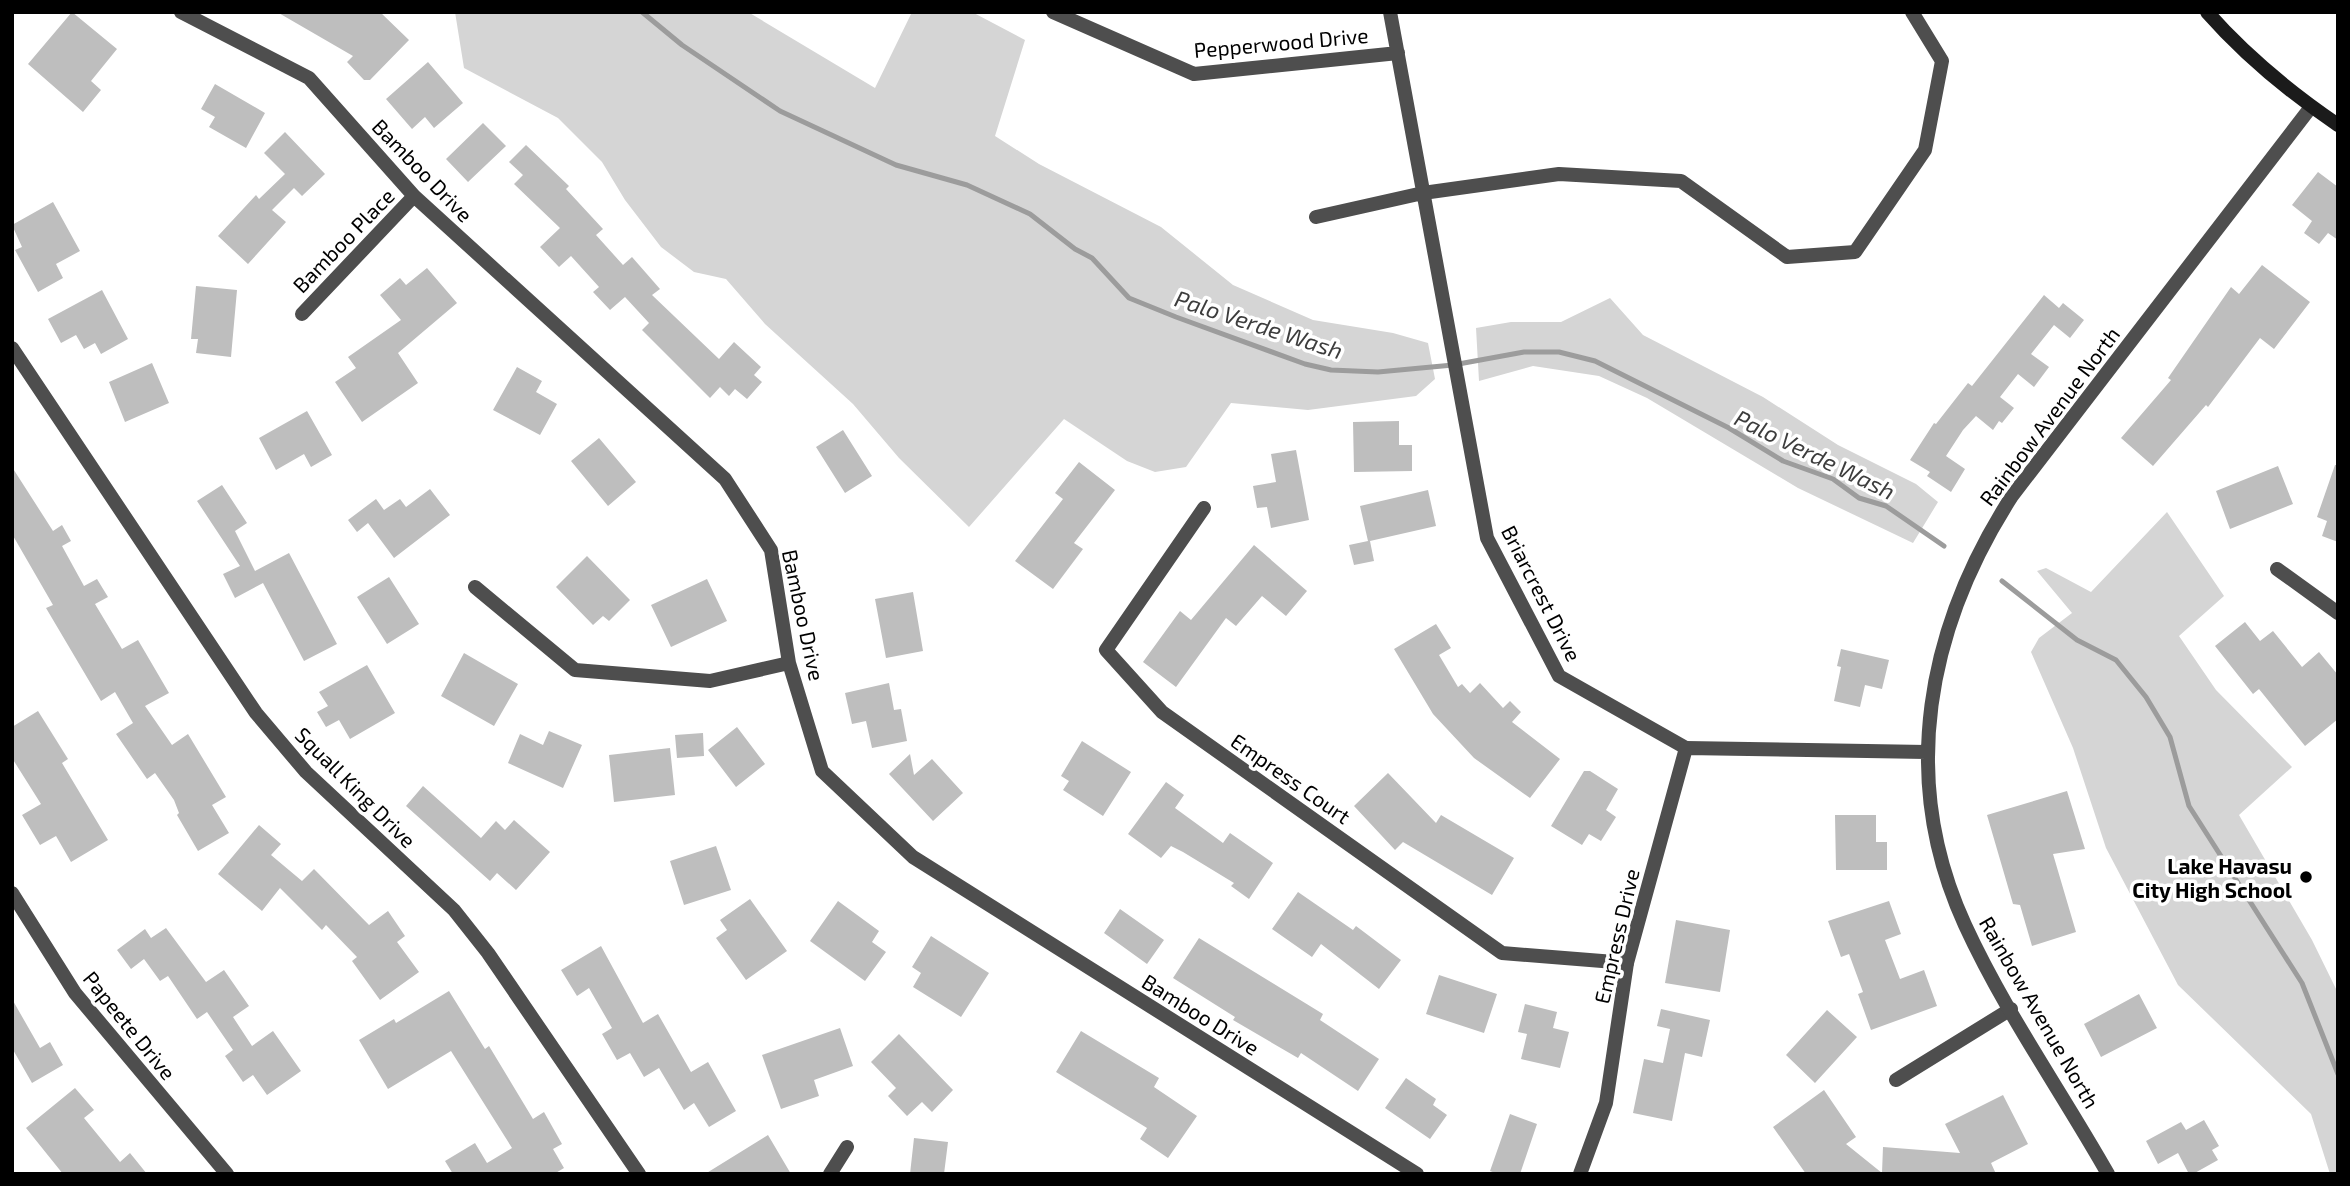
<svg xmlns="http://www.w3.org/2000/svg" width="2350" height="1186" font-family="'Exo 2',sans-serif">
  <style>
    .green { fill: #d5d5d5 }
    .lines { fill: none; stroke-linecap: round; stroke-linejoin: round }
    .stream { stroke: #9c9c9c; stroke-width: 5 }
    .building { fill: #bebebe }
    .minor { stroke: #4e4e4e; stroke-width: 14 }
    .tertiary { stroke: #4e4e4e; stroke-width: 14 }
    .secondary { stroke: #1b1b1b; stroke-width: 14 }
    .poi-dot { fill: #000; stroke: #fff; stroke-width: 2.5 }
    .labels { text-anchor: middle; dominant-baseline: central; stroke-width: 7; stroke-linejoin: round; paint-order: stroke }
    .street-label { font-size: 21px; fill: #000; stroke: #fff }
    .poi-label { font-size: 21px; font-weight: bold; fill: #000; stroke: #fff; text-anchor: end }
    .water-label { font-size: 23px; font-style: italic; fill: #3d3d3d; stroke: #fff }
  </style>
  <rect width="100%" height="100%" fill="#fff"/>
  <path class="green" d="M455,12H748L875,88L912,12H972L1025,40L995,136L1039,164L1161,227L1233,285L1313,320L1393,333L1428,343L1435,379L1416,396L1308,410L1231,403L1186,467L1155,472L1127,461L1064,419L969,527L899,458L853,404L765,324L726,279L694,272L661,247L625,200L602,162L558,118L464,68Z
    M1610,298L1643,335L1763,397L1838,445L1916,484L1938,502L1913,543L1798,488L1647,398L1599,376L1533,366L1479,381L1476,328L1511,322H1561Z
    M2167,512L2224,596L2179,636L2216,690L2292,767L2239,815L2312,940L2338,993V1174H2330L2311,1114L2178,985L2106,848L2073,748L2031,652L2039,638L2072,613L2037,571L2046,568L2091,592Z"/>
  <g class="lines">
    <path class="stream" d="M642,12L682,45L780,111L896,165L967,185L1030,214L1075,249L1092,258L1129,298L1176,317L1305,364L1331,370L1378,372L1453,365L1524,352H1559L1595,361L1729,428L1783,461L1833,479L1859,498L1886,506L1944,546
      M2002,581L2077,640L2116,660L2146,697L2170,737L2189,806L2302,983L2338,1074"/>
  </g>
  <path class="building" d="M72,12L117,49L91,81L101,90L83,112L28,64Z
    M277,12H380L409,40L370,80H364L347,62L353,56Z
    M428,62L463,103L434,128L425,117L412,129L386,99Z
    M215,84L265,113L246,148L209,127L215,117L201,109Z
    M483,123L506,146L468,182L446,159Z
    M285,132L325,174L302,196L294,188L272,210L286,222L248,264L218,236L256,195L259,199L285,174L264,153Z
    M526,145L569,186L566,189L603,229L596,235L623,265L632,257L660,289L652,295L719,359L734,342L761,367L754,375L762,382L747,399L735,389L729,396L720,387L710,398L642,330L649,323L625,297L610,310L593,292L599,287L571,256L559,267L540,247L560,228L514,184L523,175L509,162Z
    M2318,172L2338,187V240L2328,233L2319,244L2304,233L2312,221L2292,205Z
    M53,202L80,251L56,264L63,278L38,292L15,250L22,247L12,225Z
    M2262,265L2310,302L2274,349L2260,338L2208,407L2206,405L2153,466L2121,438L2171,380L2168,378L2231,287L2239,294Z
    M427,268L457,303L398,353L418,383L362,422L335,382L356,368L348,357L401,320L380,295L400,278L406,285Z
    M196,286L237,290L231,357L196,353L198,339H191Z
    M102,290L128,339L101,354L95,343L84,349L76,335L61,343L48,319Z
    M2044,295L2059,308L2063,303L2084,320L2070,338L2054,325L2031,354L2049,367L2034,387L2018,374L2000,397L2014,408L2002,423L1999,421L1993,430L1976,416L1963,430L1946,456L1965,469L1951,492L1927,476L1930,472L1910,460L1934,423L1936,424L1968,383L1972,386Z
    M152,363L169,403L125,422L109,382Z
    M517,367L542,381L536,392L557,404L540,435L493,410Z
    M307,411L332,455L311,467L304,454L276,470L259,438Z
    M1399,421V445H1412V471L1354,472L1353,422Z
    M843,430L872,476L845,493L816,447Z
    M599,438L636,482L608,506L571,461Z
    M1296,450L1309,520L1271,528L1267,507L1257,508L1253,486L1276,482L1271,454Z
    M1079,462L1115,490L1074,543L1083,549L1053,589L1015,561L1063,499L1055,493Z
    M2335,465H2338V542L2322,536L2327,521L2317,517Z
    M2278,466L2293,504L2230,529L2216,491Z
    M12,467L53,531L62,525L71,541L62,546L84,586L97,579L108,597L95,604L122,649L138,640L169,693L145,706L172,745L188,734L226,797L212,805L229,833L198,851L177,815L179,813L174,800L155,773L147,779L116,734L133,723L115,692L101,701L46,608L53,605L12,534Z
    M222,485L247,523L235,531L255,571L289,553L337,644L304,661L263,583L235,598L223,574L240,566L197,501Z
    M430,489L450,515L394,558L368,523L357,532L348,520L376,499L384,510L400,499L406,507Z
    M1428,490L1436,526L1370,541L1374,561L1354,565L1349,545L1368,541L1360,506Z
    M1254,545L1307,591L1286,616L1262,596L1236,626L1226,618L1176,687L1143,662L1180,611L1191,620Z
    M587,556L630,600L609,621L603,616L593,625L556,587Z
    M389,577L419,624L387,644L357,597Z
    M707,579L727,621L671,647L651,605Z
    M913,592L923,651L886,658L875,599Z
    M2245,622L2260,641L2273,631L2302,667L2319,652L2338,675V719L2305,746L2259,689L2253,694L2215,646Z
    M1436,624L1451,648L1439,655L1458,687L1462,684L1470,693L1480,683L1503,708L1510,701L1521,712L1512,722L1560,759L1530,798L1474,758L1433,714L1394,649Z
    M1841,649L1889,660L1882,689L1865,685L1860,707L1834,701L1841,667L1837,666Z
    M464,653L518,684L494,726L441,696Z
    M367,665L395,713L350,739L339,720L326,727L317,712L328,706L319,692Z
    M889,683L894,710L901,709L907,741L872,748L866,721L852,724L845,693Z
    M38,711L68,759L62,763L108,840L71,862L56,836L40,845L22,815L41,804L12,758V727Z
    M737,727L765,764L736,787L708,750Z
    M549,731L582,745L563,788L508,763L520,734L543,745Z
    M703,733L704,756L677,758L675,735Z
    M1082,741L1131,772L1103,816L1063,790L1069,781L1061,776Z
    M670,748L675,795L614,802L609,755Z
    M910,754L914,775L932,759L963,793L933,821L889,774Z
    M1584,771H1590L1618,789L1606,810L1616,817L1601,841L1589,834L1582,845L1551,826Z
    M1388,773L1436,823L1441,815L1514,858L1492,895L1403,842L1395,850L1354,806Z
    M1166,782L1184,795L1175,808L1223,843L1230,833L1273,863L1249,899L1231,886L1234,883L1183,852L1171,846L1161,858L1128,834Z
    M423,786L481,838L496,821L505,830L514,820L550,852L516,890L497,873L490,881L406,806Z
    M2067,791L2085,849L2053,854L2076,932L2032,946L2020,905L2013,904L1987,815Z
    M1835,815H1876V842H1887V870H1836Z
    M259,825L281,844L271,855L302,881L314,869L369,925L388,911L405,936L397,942L419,972L380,1000L352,961L357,957L326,925L322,930L280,888L262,911L218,874Z
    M716,846L731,890L684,905L670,861Z
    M1298,892L1353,930L1356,926L1401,960L1379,989L1321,944L1312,957L1272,929Z
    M750,899L787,951L746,980L716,938L727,930L720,920Z
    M838,901L879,931L872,942L886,952L865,981L810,941Z
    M1889,901L1901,934L1885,940L1900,979L1924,970L1937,1006L1871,1030L1858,994L1863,992L1849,954L1841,957L1828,921Z
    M1120,909L1164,940L1147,964L1104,933Z
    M1676,920L1730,930L1720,992L1665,983Z
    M166,928L206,982L224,970L249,1006L233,1017L252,1046L273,1031L301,1071L267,1095L253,1075L243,1082L225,1056L233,1050L207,1012L197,1019L168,976L160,981L144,959L131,969L117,950L145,929L151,938Z
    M931,936L989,973L961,1017L913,987L921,973L912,967Z
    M1199,938L1323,1014L1320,1020L1379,1059L1358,1091L1301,1053L1298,1058L1233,1020L1235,1017L1173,978Z
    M601,946L643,1023L658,1014L691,1072L708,1062L736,1111L709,1127L694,1103L684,1110L659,1068L644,1077L630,1053L617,1060L602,1034L612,1028L589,988L577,996L561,970Z
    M1439,975L1497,994L1484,1033L1426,1014Z
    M449,991L485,1049L489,1046L533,1119L544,1112L562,1144L553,1149L564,1168L554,1174H453L445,1161L475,1143L487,1163L512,1148L451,1051L388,1089L359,1040L394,1019L396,1023Z
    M2139,994L2157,1028L2101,1057L2084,1024Z
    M12,999L40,1048L50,1042L63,1065L32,1083L12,1048Z
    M1525,1004L1557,1012L1553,1028L1569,1032L1560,1068L1521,1059L1527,1034L1518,1032Z
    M1661,1009L1710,1020L1702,1057L1685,1053L1672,1121L1633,1113L1644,1059L1663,1063L1670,1029L1657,1026Z
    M1827,1010L1857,1037L1815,1083L1786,1055Z
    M840,1028L853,1066L814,1080L819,1096L781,1109L762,1055Z
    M1081,1031L1159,1078L1154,1087L1197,1116L1168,1158L1140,1139L1147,1128L1056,1072Z
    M899,1034L953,1090L932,1112L922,1102L907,1116L888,1096L896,1088L871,1062Z
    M1406,1078L1436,1099L1433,1105L1447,1115L1430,1139L1385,1108Z
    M75,1088L94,1110L84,1118L120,1162L130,1153L147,1174H63L26,1128Z
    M1824,1090L1856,1137L1846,1144L1882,1173L1883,1147L1960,1153L1945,1124L2003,1095L2028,1144L1991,1163L1996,1174H1806L1773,1127Z
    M1510,1114L1537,1124L1520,1174H1498L1490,1171Z
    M2204,1120L2219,1146L2212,1150L2218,1160L2193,1174H2189L2178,1153L2158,1164L2146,1141L2181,1122L2186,1130Z
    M768,1135L791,1174H705Z
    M914,1138L948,1142L944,1174H910Z"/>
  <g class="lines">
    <path class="minor" d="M181,12L309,78L414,196L725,479L771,550L789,663L822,771L913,857L1417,1174
      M1053,12L1194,74L1398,53
      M1390,12L1487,538L1559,676L1686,748
      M1316,217L1423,193L1559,174L1681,181L1787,257L1855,252L1925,150L1942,61L1912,12
      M302,314L414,196
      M12,348L256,713L306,772L454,910L488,953L639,1174
      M1204,508L1106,650L1162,712L1502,953L1627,963
      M2277,569L2338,613
      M475,587L575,670L710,681L789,663
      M12,893L75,993L227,1174
      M1896,1080L2011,1009
      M830,1174L847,1147"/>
    <path class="tertiary" d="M1580,1174L1606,1103L1627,963L1686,748L1926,752
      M2108,1174C2061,1091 2005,1012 1965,925C1898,779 1927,628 2012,496L2311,107"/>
    <path class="secondary" d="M2207,12C2244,54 2291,93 2338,125"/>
  </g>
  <circle class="poi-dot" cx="2306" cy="877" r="7"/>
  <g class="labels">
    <g class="street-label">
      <text transform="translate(1281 42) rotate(-5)">Pepperwood Drive</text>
      <text transform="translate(423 170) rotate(46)">Bamboo Drive</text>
      <text transform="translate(343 240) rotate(-46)">Bamboo Place</text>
      <text transform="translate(2049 416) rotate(-53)">Rainbow Avenue North</text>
      <text transform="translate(1542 593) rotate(63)">Briarcrest Drive</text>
      <text transform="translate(804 615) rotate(78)">Bamboo Drive</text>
      <text transform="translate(1291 778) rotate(35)">Empress Court</text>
      <text transform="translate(356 787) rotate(45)">Squall King Drive</text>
      <text transform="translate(1616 936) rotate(-77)">Empress Drive</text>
      <text transform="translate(2040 1012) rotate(60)">Rainbow Avenue North</text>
      <text transform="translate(1201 1014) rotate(32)">Bamboo Drive</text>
      <text transform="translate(130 1025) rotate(51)">Papeete Drive</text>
    </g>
    <g class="poi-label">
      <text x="2292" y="865">Lake Havasu<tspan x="2292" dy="24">City High School</tspan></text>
    </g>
    <g class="water-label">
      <text transform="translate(1259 324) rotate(18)">Palo Verde Wash</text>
      <text transform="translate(1815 454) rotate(26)">Palo Verde Wash</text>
    </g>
  </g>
  <rect width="2350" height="1186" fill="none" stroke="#000000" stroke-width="28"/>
</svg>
